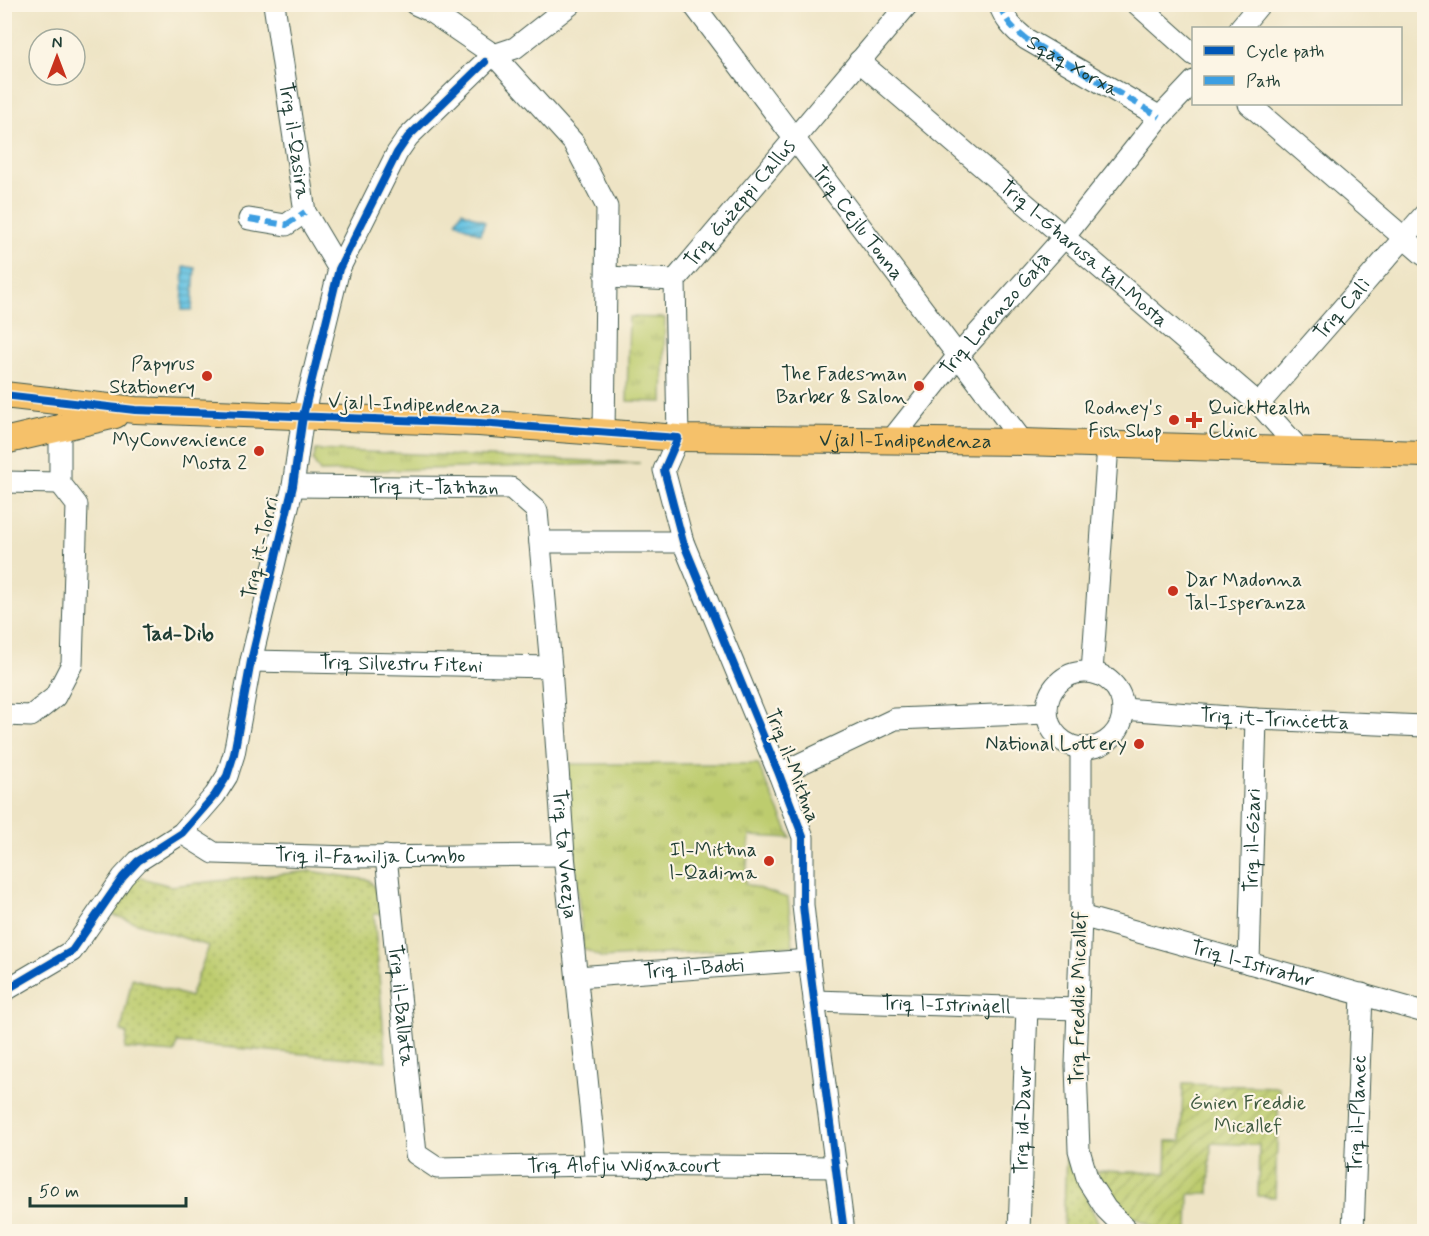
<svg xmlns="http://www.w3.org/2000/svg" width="1429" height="1236" font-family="Mynerve,sans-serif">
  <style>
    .grass { fill: url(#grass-dots); stroke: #6e8451; stroke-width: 1.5 }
    .park { fill: url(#park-tufts); stroke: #6e8451; stroke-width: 1.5 }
    .garden { fill: url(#garden-furrows); stroke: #6e8451; stroke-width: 1.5 }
    .water { fill: url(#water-rules); stroke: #42808c; stroke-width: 1.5 }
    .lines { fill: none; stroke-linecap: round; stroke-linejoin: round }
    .minor-casing { stroke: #3e564a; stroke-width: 23 }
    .major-casing { stroke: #3e564a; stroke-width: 28 }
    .minor { stroke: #fff; stroke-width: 21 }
    .major { stroke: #f5c16b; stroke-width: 26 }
    .quiet { stroke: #3c9ee2; stroke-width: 6; stroke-dasharray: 12 6; stroke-linecap: butt }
    .cycleway-casing { stroke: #fcf5e5; stroke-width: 11 }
    .cycleway { stroke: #0057b8; stroke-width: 8 }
    .poi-dot { fill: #c8321e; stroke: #fcf5e5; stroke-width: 2 }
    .labels { text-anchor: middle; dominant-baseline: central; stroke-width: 4.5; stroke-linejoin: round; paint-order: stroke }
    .street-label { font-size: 20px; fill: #1f3d34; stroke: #fcf5e5 }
    .poi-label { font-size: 20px; fill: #1f3d34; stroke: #fcf5e5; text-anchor: end }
    .park-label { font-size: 20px; fill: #3f5a40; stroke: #fcf5e5 }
    .neighbourhood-label { font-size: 21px; font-weight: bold; fill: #1f3d34; stroke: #fcf5e5 }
  </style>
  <defs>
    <pattern id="grass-dots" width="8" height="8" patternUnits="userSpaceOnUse" patternTransform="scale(1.5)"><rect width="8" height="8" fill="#bdcc6e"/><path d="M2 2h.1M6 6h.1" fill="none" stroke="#99a75b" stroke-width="1.8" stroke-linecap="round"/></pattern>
    <pattern id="park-tufts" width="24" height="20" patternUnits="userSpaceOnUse" patternTransform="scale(1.5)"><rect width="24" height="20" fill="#bdcc6e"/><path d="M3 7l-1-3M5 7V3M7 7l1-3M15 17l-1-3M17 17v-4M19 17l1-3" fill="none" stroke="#99a75b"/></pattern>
    <pattern id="garden-furrows" width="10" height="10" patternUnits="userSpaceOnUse" patternTransform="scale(1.5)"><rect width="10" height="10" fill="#bdcc6e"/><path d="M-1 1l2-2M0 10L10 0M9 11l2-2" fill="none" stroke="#99a75b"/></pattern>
    <pattern id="water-rules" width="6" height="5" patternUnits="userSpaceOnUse" patternTransform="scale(1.5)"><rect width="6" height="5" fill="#65c3e3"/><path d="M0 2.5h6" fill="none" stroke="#53a0b9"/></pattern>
  </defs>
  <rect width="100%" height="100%" fill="#fcf5e5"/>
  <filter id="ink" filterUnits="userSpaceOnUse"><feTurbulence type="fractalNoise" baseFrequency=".0167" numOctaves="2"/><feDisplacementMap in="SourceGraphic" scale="12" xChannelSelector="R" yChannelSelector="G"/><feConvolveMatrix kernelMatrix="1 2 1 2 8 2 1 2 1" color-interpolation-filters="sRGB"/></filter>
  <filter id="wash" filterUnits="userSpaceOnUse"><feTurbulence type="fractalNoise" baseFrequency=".008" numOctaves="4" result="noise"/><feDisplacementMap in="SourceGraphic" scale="24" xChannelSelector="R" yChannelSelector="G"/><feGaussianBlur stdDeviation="1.35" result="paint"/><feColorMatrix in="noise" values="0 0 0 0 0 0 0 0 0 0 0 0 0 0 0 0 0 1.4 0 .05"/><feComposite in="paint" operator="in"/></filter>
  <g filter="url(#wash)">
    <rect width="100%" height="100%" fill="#eee4c5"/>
    <path class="grass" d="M310,871L369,880L378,891L381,914H374L386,1061L177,1043L175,1053L125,1049L127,1034L121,1031L132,978L190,997L209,946L103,912L134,876L171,886Z
      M1066,1157L1100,1226L1108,1231L1063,1232Z"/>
    <path class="park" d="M629,317L665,318L663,402L627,401Z
      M316,450L640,463L320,472L313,461Z
      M566,764H758L791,838L750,836L745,884L788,898L793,946L602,958L583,948Z"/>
    <path class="garden" d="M1183,1084L1279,1087L1275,1197L1258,1196L1259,1145L1211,1143L1209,1194H1189L1188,1231H1162L1116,1209L1104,1194L1097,1171L1166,1173L1167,1141H1181Z"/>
    <path class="water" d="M462,211L485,222L480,234L456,222Z
      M184,266L195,268L192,310H182Z"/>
  </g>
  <g filter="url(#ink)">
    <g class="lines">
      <defs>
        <g id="minor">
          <path id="s1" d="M274,4L305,212L339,269"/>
          <path d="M415,4L428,10L494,55L573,142L607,207L604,432"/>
          <path id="s2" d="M693,4L1023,442"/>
          <path id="s3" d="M999,4C1005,20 1013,29 1026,39L1160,117"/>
          <path d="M1137,4L1194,55"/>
          <path d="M1240,28L1260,4"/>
          <path d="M494,55L515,48L571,4"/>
          <path id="s4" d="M859,61L1259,404L1301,451"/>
          <path d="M1249,104L1424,255"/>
          <path d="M249,219L286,225L305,212"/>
          <path d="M606,277L675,280"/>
          <path id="s5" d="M1259,404L1424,215"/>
          <path id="s6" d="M892,439L957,357L1065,236L1160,117L1194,81"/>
          <path d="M4,482L60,483"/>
          <path id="s7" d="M293,486L511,488L537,511L551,667L564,855L596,1165"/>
          <path d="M540,542H683"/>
          <path id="s8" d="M251,661L551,667"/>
          <path d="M1092,672L1108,445"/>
          <circle cx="1085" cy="710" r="38"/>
          <path id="s9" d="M1123,709L1256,719L1424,726"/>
          <path d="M4,715L31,716L55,697L72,664L77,505L60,483V426"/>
          <path d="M1081,748V916L1076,1066L1079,1150L1088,1181L1106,1209L1129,1232"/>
          <path d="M779,774L895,719L1047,713"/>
          <path id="s10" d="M182,833L214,853L352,857L564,855"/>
          <path id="s11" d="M386,856L416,1154L437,1168L596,1165L837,1167"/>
          <path id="s12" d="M1081,916L1424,1012"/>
          <path id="s13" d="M1249,963L1256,719"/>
          <path id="s14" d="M577,977L809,960"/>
          <path d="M4,991L72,951L123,877L138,861L182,833L215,795L227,776L234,754L251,661L293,486L303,416L339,269L397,153L408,137L485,62"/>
          <path id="s15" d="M814,1001L1078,1009"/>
          <path id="s16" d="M844,1232L809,960L803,905V837L779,774L683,542L664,470L678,438L675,280L908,4"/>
          <path id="s17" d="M1019,1232L1027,1007"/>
          <path id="s18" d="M1353,1232L1362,994"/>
        </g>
        <g id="major">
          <path id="s19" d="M4,395L135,410L479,423L678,438L1023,442L1424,454"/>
          <path d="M4,441L115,415"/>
        </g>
      </defs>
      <use href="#minor" class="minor-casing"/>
      <use href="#major" class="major-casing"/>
      <use href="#minor" class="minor"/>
      <use href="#major" class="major"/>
      <path class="quiet" d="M999,4C1005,20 1013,29 1026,39L1160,117
        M249,219L286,225L305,212"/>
      <defs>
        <path id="cycleway" d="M4,395L135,410L479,423L678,438L664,470L683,542L779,774L803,837V905L809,960L844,1232
          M4,991L72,951L123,877L138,861L182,833L215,795L227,776L234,754L251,661L293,486L303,416L339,269L397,153L408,137L485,62"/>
      </defs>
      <use href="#cycleway" class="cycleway-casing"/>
      <use href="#cycleway" class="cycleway"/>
    </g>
  </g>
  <g class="poi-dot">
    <circle cx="207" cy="376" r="6"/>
    <circle cx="919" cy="386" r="6"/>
    <circle cx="1174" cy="420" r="6"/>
    <path d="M1191 411h6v6h6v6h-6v6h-6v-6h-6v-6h6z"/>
    <circle cx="259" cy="451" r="6"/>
    <circle cx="1173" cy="591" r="6"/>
    <circle cx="1139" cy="744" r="6"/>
    <circle cx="769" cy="861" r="6"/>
  </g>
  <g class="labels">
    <g class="street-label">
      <text stroke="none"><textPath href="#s3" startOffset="99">Sqaq Xorxa</textPath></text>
      <text stroke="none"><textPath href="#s1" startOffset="138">Triq il-Qasira</textPath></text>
      <text stroke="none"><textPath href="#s16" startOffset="1084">Triq Ġużeppi Callus</textPath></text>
      <text stroke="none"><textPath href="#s2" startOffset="274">Triq Ċejlu Tonna</textPath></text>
      <text stroke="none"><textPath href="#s4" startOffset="296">Triq l-Għarusa tal-Mosta</textPath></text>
      <text stroke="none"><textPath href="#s5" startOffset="126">Triq Calì</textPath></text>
      <text stroke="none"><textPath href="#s6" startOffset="162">Triq Lorenzo Gafà</textPath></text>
      <text transform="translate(414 405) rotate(2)">Vjal l-Indipendenza</text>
      <text stroke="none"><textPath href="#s19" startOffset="903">Vjal l-Indipendenza</textPath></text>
      <text stroke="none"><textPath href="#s7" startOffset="141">Triq it-Taħħan</textPath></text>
      <text transform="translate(261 548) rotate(-77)">Triq it-Torri</text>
      <text stroke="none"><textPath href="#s8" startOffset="150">Triq Silvestru Fiteni</textPath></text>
      <text stroke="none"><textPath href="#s9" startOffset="152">Triq it-Trinċetta</textPath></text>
      <text transform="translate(792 766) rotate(69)">Triq il-Mitħna</text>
      <text stroke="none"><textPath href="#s13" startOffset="123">Triq il-Gżari</textPath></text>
      <text stroke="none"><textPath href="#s7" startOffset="597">Triq ta' Vnezja</textPath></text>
      <text stroke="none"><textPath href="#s10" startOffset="194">Triq il-Familja Cumbo</textPath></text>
      <text stroke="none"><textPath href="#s12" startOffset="178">Triq l-Istiratur</textPath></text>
      <text stroke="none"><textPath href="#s14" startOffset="117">Triq il-Bdoti</textPath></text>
      <text transform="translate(1079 998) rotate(-89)">Triq Freddie Micallef</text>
      <text stroke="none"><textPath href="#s11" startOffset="150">Triq il-Ballata</textPath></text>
      <text stroke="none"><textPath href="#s15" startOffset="132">Triq l-Istrinġell</textPath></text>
      <text stroke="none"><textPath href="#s18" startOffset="118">Triq il-Planeċ</textPath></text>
      <text stroke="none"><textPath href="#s17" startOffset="112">Triq id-Dawr</textPath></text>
      <text stroke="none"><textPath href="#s11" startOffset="512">Triq Alofju Wignacourt</textPath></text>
    </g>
    <g class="poi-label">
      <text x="195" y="364">Papyrus<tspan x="195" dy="23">Stationery</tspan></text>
      <text x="907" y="374">The Fadesman<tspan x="907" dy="23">Barber &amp; Salon</tspan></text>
      <text x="1162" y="408">Rodney's<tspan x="1162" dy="23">Fish Shop</tspan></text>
      <text x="1208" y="408" text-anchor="start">QuickHealth<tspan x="1208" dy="23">Clinic</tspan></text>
      <text x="247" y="440">MyConvenience<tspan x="247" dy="23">Mosta 2</tspan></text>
      <text x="1185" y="580" text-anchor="start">Dar Madonna<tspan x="1185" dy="23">Tal-Isperanza</tspan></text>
      <text x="1127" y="744">National Lottery</text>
      <text x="757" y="850">Il-Mitħna<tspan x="757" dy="23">l-Qadima</tspan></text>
    </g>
    <g class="park-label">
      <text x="1248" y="1103">Ġnien Freddie<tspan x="1248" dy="23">Micallef</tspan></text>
    </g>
    <g class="neighbourhood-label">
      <text x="178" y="634">Tad-Dib</text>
    </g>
  </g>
  <rect width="1429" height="1236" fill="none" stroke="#fcf5e5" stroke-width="24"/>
  <rect x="1192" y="27" width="210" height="78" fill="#fcf5e5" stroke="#a4ab9e" stroke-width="1.5"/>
  <rect x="1204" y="46" width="30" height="9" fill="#0057b8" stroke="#a4ab9e" stroke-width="1.5"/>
  <text x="1246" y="57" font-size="18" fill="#1f3d34">Cycle path</text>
  <rect x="1204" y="76" width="30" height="9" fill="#3c9ee2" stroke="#a4ab9e" stroke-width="1.5"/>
  <text x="1246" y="87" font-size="18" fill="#1f3d34">Path</text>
  <g transform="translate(57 57)"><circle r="28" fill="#fcf5e5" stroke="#a4ab9e" stroke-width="1.5"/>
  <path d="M0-4.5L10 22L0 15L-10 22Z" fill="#c8321e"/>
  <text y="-9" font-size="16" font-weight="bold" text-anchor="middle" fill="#1f3d34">N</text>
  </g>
  <path d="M30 1197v9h156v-9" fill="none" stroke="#1f3d34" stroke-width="3"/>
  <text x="39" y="1197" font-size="18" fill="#1f3d34" stroke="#fcf5e5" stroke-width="4.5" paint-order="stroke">50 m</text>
</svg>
